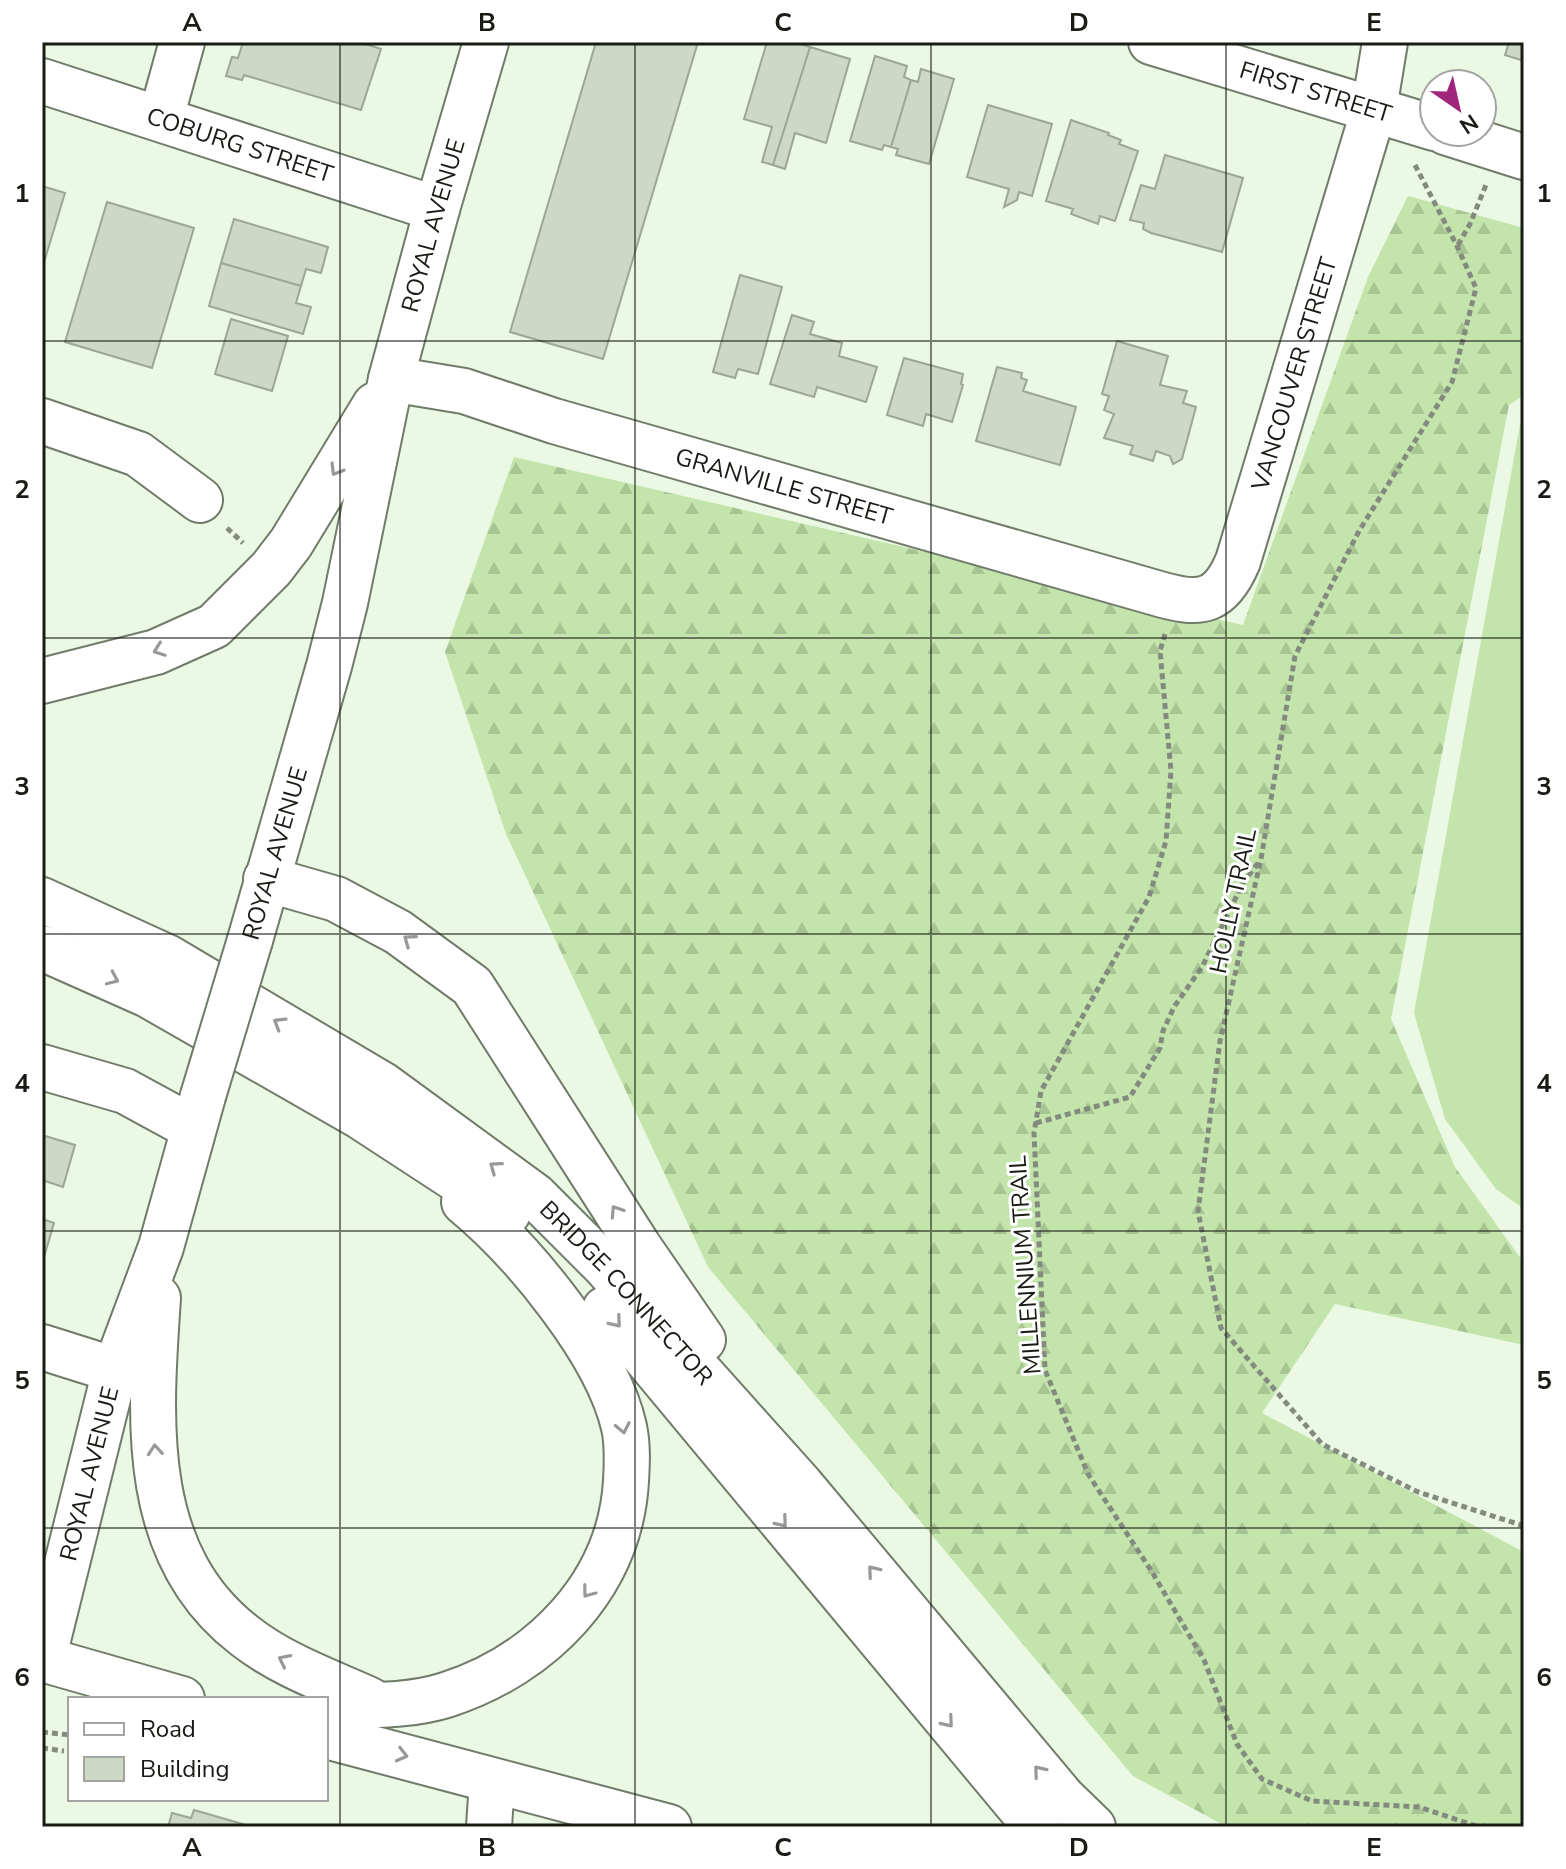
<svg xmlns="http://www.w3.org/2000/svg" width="1566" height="1869" font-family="'Nunito Sans',sans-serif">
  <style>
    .forest { fill: url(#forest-firs) }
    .pitch { fill: #c3e5ac }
    .building { fill: #cdd9c5; stroke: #9ba794; stroke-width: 2 }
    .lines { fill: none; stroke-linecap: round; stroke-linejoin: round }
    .minor-casing { stroke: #707b69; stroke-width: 48 }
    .major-casing { stroke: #707b69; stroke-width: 48 }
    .path { stroke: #838b7e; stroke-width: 5; stroke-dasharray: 6 4; stroke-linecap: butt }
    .minor { stroke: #fff; stroke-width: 44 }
    .major { stroke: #fff; stroke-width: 44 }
    .major-bridge-casing { stroke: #707b69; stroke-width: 48; stroke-linecap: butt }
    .major-bridge { stroke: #fff; stroke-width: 44 }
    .oneway { stroke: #979996 }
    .grid { fill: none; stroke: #181c15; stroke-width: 2; stroke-opacity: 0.55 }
    .labels { text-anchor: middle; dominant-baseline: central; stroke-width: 6; stroke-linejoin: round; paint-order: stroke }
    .street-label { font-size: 24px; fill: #181c15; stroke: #fff }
    .neatline { fill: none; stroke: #181c15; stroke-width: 3 }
    .grid-label { font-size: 26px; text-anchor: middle; font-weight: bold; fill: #181c15 }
  </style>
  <defs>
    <pattern id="forest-firs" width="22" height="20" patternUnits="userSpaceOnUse" patternTransform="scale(2)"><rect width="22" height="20" fill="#c3e5ac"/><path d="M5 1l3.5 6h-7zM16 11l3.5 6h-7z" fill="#a7c493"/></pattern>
  </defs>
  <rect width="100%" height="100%" fill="#ebf8e4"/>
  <path class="forest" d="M1408,196L1524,228V395L1509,405L1391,1019L1455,1167L1524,1263V1345L1335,1304L1262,1413L1524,1552V1827H1227L1133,1776L708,1267L506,834L445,652L514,457L1243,625L1368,277Z"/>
  <path class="pitch" d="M1520,424H1524V1209L1496,1189L1445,1119L1414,1013Z"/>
  <path class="building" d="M243,42H359L381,49L361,110L244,75L242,80L226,76L232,57L238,58Z
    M596,42H698L603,359L510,332Z
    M767,42H794L810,47L773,165L762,162L772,127L744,119Z
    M1509,42H1524V61L1505,55Z
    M810,47L850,59L826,143L795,133L785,169L773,165Z
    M875,56L907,66L904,77L911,80L891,147L884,145L882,150L850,141Z
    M921,69L954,79L929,164L896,155L898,149L891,147L911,80L918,82Z
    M988,105L1052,124L1032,196L1019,192L1017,200L1004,207L1009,189L967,177Z
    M1071,120L1109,133L1108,135L1121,140L1119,144L1138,151L1115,221L1100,216L1098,224L1071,214L1073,209L1046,201Z
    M1165,155L1243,178L1222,252L1151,233L1143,229L1144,223L1130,220L1141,185L1155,189Z
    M42,186L65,193L42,269Z
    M107,202L194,228L152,368L65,342Z
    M234,219L328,247L321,273L306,269L301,286L221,263Z
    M221,263L301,286L296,303L311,307L303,334L209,306Z
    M740,275L782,287L758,374L738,369L735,378L713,372Z
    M792,315L814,322L810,334L842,343L839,356L877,367L866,402L817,387L814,397L770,384Z
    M231,319L288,336L272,391L215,374Z
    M1117,341L1168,356L1160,385L1187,391L1183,403L1196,407L1182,459L1173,464L1170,456L1156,451L1153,461L1130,454L1133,446L1104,438L1114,414L1104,410L1109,396L1102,394Z
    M904,358L963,374L961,384L963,385L952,422L926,414L923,426L887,415Z
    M997,367L1022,373L1021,378L1027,380L1023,391L1076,407L1060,465L976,441Z
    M42,1135L75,1145L63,1187L42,1180Z
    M42,1219L54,1223L42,1264Z
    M194,1810L253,1827H168L172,1813L191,1818Z"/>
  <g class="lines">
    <defs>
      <g id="minor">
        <path id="s1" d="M1151,42L1434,128"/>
        <path id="s2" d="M42,81L437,209"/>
        <path d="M161,118L182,42"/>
        <path d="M1445,132L1524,157"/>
        <path id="s3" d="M391,379L464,391L554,421L1163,595C1203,606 1221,601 1238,561L1374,109L1385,42"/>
        <path d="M42,421L138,454L200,500"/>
        <path d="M42,1067L125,1091L193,1128"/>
        <path d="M42,1347L115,1370"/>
        <path d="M489,1827L492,1781"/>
      </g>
      <g id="major">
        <path d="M42,681L156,652L214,626L271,569L291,543L375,405"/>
        <path d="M266,879L336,899L398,932L472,986L639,1247L703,1340"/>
        <path id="s4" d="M42,900L167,957L383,1085L535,1196L605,1266L801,1485L1063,1798L1093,1827"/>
        <path id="s5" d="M250,940L329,666L345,603L391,379L437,209L486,42"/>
        <path d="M42,948L148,995L361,1117L508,1213"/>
        <path d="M158,1298C150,1418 138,1554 245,1636C282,1665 328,1681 370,1700"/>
        <path d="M605,1309L1036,1827"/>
        <path d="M42,1659L182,1699"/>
        <path id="s6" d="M43,1660L115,1370L161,1247L203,1096"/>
        <path d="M326,1706C366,1705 408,1707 446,1695C542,1664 620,1585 626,1481C627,1464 628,1445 624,1427C607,1352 523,1251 464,1202"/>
        <path d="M326,1736L669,1827"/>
      </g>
    </defs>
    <use href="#minor" class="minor-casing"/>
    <use href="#major" class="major-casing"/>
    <path class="path" d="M1415,165L1457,246L1476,288L1452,382L1359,531L1295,656L1261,859L1220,1041L1198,1211L1221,1328L1322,1444L1418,1492L1524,1526
      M1458,245L1470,224L1486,185
      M227,528L243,543
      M1165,634L1160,651L1171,771L1166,841L1149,897L1041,1091L1034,1133L1045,1370L1088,1474L1152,1572L1204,1660L1237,1744L1262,1779L1312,1801L1419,1807L1479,1827
      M1036,1123L1130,1097L1160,1048L1163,1031L1174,1007L1202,967L1243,883L1258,863
      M42,1732L70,1735
      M42,1748L64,1751"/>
    <use href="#minor" class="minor"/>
    <use href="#major" class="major"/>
    <defs>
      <path id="major-bridge" d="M203,1096L250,940"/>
    </defs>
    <use href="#major-bridge" class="major-bridge-casing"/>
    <use href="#major-bridge" class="major-bridge"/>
  </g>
  <defs><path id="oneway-chevron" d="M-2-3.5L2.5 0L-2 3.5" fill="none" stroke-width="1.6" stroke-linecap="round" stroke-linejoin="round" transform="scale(2)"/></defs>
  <g class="oneway">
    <use href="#oneway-chevron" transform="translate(336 470) rotate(121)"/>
    <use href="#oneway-chevron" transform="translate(159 650) rotate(160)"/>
    <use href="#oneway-chevron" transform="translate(409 940) rotate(-144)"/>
    <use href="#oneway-chevron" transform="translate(113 979) rotate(24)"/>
    <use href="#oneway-chevron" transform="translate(279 1023) rotate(-149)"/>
    <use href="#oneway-chevron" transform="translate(495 1167) rotate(-144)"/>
    <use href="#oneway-chevron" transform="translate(616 1211) rotate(-123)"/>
    <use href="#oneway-chevron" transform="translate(616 1322) rotate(50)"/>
    <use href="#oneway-chevron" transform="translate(623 1428) rotate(78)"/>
    <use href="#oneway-chevron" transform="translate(155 1450) rotate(-95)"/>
    <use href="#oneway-chevron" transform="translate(782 1522) rotate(50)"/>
    <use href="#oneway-chevron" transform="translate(873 1571) rotate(-130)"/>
    <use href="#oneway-chevron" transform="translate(588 1592) rotate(127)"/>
    <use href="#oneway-chevron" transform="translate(284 1660) rotate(-153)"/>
    <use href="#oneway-chevron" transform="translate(948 1722) rotate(50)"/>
    <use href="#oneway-chevron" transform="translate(402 1755) rotate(14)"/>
    <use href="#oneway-chevron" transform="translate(1039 1771) rotate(-130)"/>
  </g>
  <path class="grid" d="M340,42V1827M635,42V1827M931,42V1827M1226,42V1827M42,341H1524M42,638H1524M42,934H1524M42,1231H1524M42,1528H1524"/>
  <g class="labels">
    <g class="street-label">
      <text stroke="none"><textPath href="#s1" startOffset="172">FIRST STREET</textPath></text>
      <text stroke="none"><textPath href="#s2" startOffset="208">COBURG STREET</textPath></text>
      <text stroke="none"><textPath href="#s5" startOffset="738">ROYAL AVENUE</textPath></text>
      <text stroke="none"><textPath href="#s3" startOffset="1092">VANCOUVER STREET</textPath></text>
      <text stroke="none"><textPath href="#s3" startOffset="408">GRANVILLE STREET</textPath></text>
      <text stroke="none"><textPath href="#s5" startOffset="90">ROYAL AVENUE</textPath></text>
      <text transform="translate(1233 901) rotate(-78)">HOLLY TRAIL</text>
      <text transform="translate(1025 1265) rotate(-94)">MILLENNIUM TRAIL</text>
      <text stroke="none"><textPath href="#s4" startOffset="710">BRIDGE CONNECTOR</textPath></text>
      <text stroke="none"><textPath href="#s6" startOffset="192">ROYAL AVENUE</textPath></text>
    </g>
  </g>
  <rect width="1566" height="1869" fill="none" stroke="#ffffff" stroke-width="88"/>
  <rect x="68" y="1697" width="260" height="104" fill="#ffffff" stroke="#a3a4a1" stroke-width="2"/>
  <rect x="84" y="1723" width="40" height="12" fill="#ffffff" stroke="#a3a4a1" stroke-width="2"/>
  <text x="140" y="1737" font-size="24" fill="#181c15">Road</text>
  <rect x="84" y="1757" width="40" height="24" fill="#cdd9c5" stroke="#a3a4a1" stroke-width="2"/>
  <text x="140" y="1777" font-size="24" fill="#181c15">Building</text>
  <g transform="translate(1458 108) rotate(146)"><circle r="38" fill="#ffffff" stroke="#a3a4a1" stroke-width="2"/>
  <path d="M0-6L14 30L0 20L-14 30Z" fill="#a1267b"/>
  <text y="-12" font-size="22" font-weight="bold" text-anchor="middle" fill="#181c15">N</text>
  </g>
  <rect x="44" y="44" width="1478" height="1781" class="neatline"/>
  <g class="grid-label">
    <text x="192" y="31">A</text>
    <text x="487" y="31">B</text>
    <text x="783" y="31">C</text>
    <text x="1079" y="31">D</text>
    <text x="1374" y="31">E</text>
    <text x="22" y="202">1</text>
    <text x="1544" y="202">1</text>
    <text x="22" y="498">2</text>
    <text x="1544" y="498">2</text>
    <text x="22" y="795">3</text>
    <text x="1544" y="795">3</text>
    <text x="22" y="1092">4</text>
    <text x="1544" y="1092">4</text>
    <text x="22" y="1389">5</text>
    <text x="1544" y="1389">5</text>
    <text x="22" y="1686">6</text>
    <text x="1544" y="1686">6</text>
    <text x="192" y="1856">A</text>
    <text x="487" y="1856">B</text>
    <text x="783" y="1856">C</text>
    <text x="1079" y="1856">D</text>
    <text x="1374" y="1856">E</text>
  </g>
</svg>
